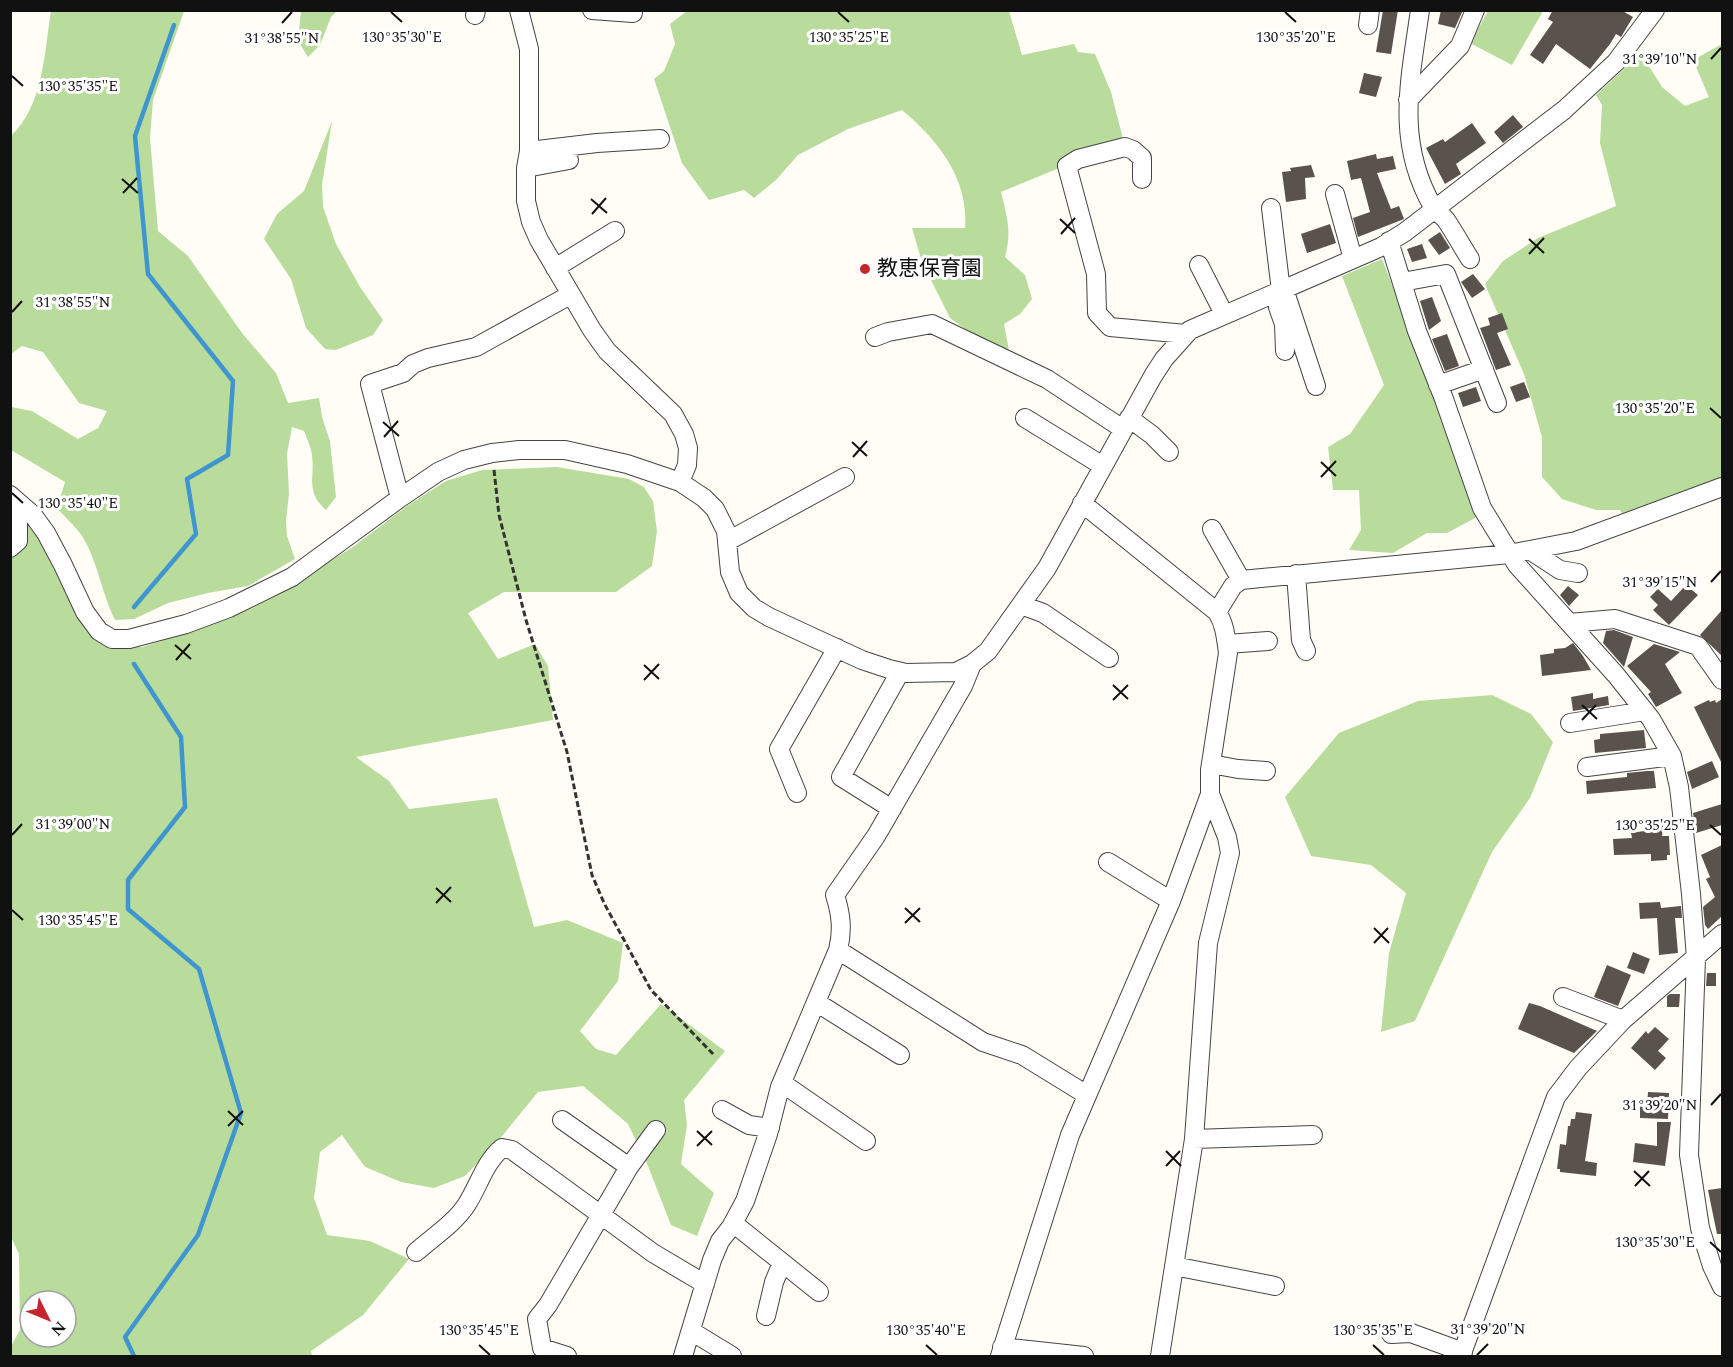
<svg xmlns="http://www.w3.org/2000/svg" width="1733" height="1367" font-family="Spectral,'Noto Sans JP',serif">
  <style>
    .forest { fill: #b9dc9c; fill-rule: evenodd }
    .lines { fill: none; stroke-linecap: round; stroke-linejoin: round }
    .stream { stroke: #3f96cf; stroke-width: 4.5 }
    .building { fill: #5a524d }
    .minor-casing { stroke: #444; stroke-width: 20 }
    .path { stroke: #333; stroke-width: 3; stroke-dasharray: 6 3; stroke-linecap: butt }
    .minor { stroke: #fff; stroke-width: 18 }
    .ticks { fill: none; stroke: #111; stroke-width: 2 }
    .poi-dot { fill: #c4262e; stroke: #fff; stroke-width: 2 }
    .labels { text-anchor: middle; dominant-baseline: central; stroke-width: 6; stroke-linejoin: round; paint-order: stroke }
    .poi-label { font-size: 21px; fill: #111; stroke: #fff; text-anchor: start }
    .ticks-label { font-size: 15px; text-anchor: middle; fill: #111; stroke: #fff; stroke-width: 6; stroke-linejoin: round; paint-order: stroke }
  </style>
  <rect width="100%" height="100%" fill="#fffdf5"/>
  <path class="forest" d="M763,10L1009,11L1022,55L1074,44L1078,52L1095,54L1111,92L1123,139L1077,150L1064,166L1001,192C1007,217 1012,232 1005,257L1025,275L1032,299L1020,314L1004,324L1010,356L972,334L950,318L922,262L912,228H965C969,179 938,140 902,110L848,129L798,155L776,180L754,198L744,190L709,200L682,163L654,79L664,71L675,44L670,24L687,11Z
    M51,11H184L153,100L150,138L158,231L188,256L242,333L276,373L288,403L319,398L322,417L330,441L336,497L326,510C305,491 315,479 312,455C311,447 307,439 304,431L292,427L287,454L289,494L286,521L287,536L295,559L248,586L208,593L168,603L134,619L115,620C102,594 97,559 82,536C75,526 65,517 57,508L65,482L11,450V407L32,411L78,439L98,428L107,411L79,403L43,352L22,346L11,354V136C44,104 44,53 51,11Z
    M301,11H337L331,17L320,45L308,57L298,41Z
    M1488,11H1543L1512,65L1470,43Z
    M1722,44V480L1626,521L1620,510H1596L1562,499L1542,477V437L1524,374L1485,284L1503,261L1538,238L1616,206L1600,143L1602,105L1596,95L1641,53L1662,87L1685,106L1709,97L1693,60Z
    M332,121L322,185L323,207L336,244L360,287L383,320L373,335L336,350L325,349L306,328L291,279L264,239L277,214L304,191Z
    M1382,259L1437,399L1477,517L1447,533H1427L1393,553L1349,550L1361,530L1359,490H1333L1328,447L1350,434L1384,385L1342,276Z
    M557,467L629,479L644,487L653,501L657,531L652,566L616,592H504L468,613L498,659L535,644L548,666L553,720L356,757L389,781L409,809L497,798L534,927L567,920L623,943L618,981L580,1031L596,1049L616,1055L661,1004L725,1051L684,1100L687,1125L681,1164L714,1193L697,1236L671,1225L646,1161L628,1124L583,1086L538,1092L498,1141L465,1176L434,1188L401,1182L365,1167L342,1135L320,1152L314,1198L327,1235L370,1241L409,1259L363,1315L311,1351L312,1356H11V1346L20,1330L19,1254L10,1235V546L23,519L31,525L87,632L107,647H142L180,635L306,576L353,547L407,506L446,481L482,470ZM30,1301H66V1337H30Z
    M1492,695L1531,714L1553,742L1530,798L1492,852L1415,1021L1381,1032L1389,953L1406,893L1371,865L1311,856L1285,797L1339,733L1418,701Z"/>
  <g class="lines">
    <path class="stream" d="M134,607L196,534L187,479L228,455L233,381L148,274L135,136L174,25
      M134,1356L125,1337L198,1235L241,1113L199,969L128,909V880L185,807L181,737L134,664"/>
  </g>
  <path class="building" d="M1383,10H1398L1391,54L1376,52Z
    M1441,10H1463L1455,28L1438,24Z
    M1553,10H1621L1633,17L1621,37L1616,34L1610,44L1590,69L1556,44L1543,64L1530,55L1553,22L1548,19Z
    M1364,73L1382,77L1376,97L1359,93Z
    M1513,115L1523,127L1503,143L1494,132Z
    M1472,123L1486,143L1456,164L1461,174L1445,184L1426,148L1443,139L1445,142Z
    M1376,154L1377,159L1393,156L1396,169L1377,173L1391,209L1399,206L1404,219L1358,237L1353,218L1370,212L1361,178L1351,180L1347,161Z
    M1311,165L1315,177L1305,178L1306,199L1286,202L1282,172L1291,171L1290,168Z
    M1330,224L1336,243L1307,253L1301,234Z
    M1440,232L1450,248L1439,255L1428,240Z
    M1422,244L1427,258L1412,262L1407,249Z
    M1473,274L1485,289L1472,298L1461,282Z
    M1432,297L1441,321L1429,330L1420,301Z
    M1502,313L1508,329L1497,333L1511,365L1496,370L1480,328L1490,325L1488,318Z
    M1447,334L1459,366L1445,371L1432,339Z
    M1524,382L1530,397L1516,402L1510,387Z
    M1476,387L1481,401L1463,407L1458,393Z
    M1686,585L1698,595L1669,625L1653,610L1658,605L1650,597L1658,589L1671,601Z
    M1568,586L1579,595L1569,606L1560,595Z
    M1722,610V656L1700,635Z
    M1614,630L1633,637L1624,667L1603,643L1606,631Z
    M1573,643L1583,656L1591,670L1542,676L1540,655L1554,653V649L1565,648Z
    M1654,644L1680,652L1665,664L1682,693L1656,707L1648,694L1651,692L1627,666Z
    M1593,693V699L1608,696L1609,705L1573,711L1571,697Z
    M1722,699V764L1694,707L1709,700L1710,702L1715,700L1716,703Z
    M1644,730L1646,748L1595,753L1594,740L1600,739V734Z
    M1712,761L1719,777L1692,789L1687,772Z
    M1647,771H1654L1656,788L1587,794L1586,781L1627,777V773Z
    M1722,804V825L1696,833L1693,813Z
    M1664,822L1662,836H1669L1670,855H1667V860L1651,861V854L1614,855L1613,839L1632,838L1631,833L1651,830V826Z
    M1722,845V916L1708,929L1705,925L1703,907L1715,897L1706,879L1710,877L1701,855Z
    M1660,902L1661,908L1681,906L1682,918H1675L1678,953L1659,955L1657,918L1640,919L1639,903Z
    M1633,952L1650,959L1644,974L1627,968Z
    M1607,965L1631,975L1618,1006L1594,997Z
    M1707,973H1716V986H1706Z
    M1670,994H1680L1679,1007H1667V996Z
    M1529,1003L1540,1006L1597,1031L1574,1053L1518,1029Z
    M1655,1027L1669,1039L1658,1051L1666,1058L1655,1070L1631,1048L1646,1031L1648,1034Z
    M1648,1092L1669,1093L1668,1119L1640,1118V1106H1647Z
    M1576,1112L1592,1114L1585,1161L1597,1163L1596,1176L1560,1172V1169H1557L1560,1144L1566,1145L1568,1126H1570L1571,1119H1575Z
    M1657,1122H1671L1665,1166L1633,1162L1635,1143L1657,1146Z
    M1722,1188V1234H1717L1708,1190Z"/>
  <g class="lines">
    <defs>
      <path id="minor" d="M519,10L529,49V151L526,168V201L531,222L539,240L592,330L607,351L673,414L684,434L688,448L687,465L680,482
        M592,10L633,13
        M1420,10C1410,81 1395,141 1433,207C1436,212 1442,215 1446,220C1454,232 1462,246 1470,259
        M475,15L476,10
        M1368,25L1370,10
        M1408,100L1460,46L1475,10
        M529,151L597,143L660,139
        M526,168L569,160
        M1142,179V158L1133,150L1125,147L1078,159L1067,166L1096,274L1097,313L1110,327L1186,334
        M1335,194L1353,259
        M1271,208L1281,291
        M1389,241L1417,331L1444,399L1482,508L1517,565L1616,675L1651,719L1672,756L1679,787L1691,894L1696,958L1689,1155L1700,1228L1712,1266L1722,1287
        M1199,265L1224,314
        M555,268L615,231
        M1402,282L1446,274L1497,403
        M1284,289L1316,386
        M1278,307L1284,324L1285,351
        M875,337L888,332L932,324L1047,379L1123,429
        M1438,385L1484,369
        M1025,418L1103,466
        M1129,418L1152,435L1169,452
        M10,495L33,515L46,533L63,565L85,612L99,631L112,639H129L186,624L229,608L292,577L400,498L438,472L464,460L492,453L519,450H565L627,464L680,482L704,498L715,509L726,531L730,572L739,593L754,608L769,617L862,660L889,669L906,673L956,672L972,664L988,651L1047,568L1153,376L1164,359L1190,330L1381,247L1405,232L1564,110L1616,62L1655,10
        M400,498L370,384L403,373L413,364L428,358L476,347L570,295
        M10,499L18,519V541L10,548
        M1082,503L1217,612C1225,624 1226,639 1228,653L1210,770V794L1227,837L1230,853L1208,943L1194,1139L1160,1356
        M1212,529L1241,580
        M728,541L845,477
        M1531,551L1560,570L1578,573
        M1296,574L1301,640L1306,651
        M1021,605L1043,613L1109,658
        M1217,612L1233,586L1241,580L1509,554L1576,541L1722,487
        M1569,623L1615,619L1698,646L1722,680
        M1227,644L1268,641
        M1570,723L1645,711
        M1211,764L1238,769L1266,771
        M1587,767L1672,756
        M797,793L779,749L837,648
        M892,809L841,777L900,672
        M1108,862L1171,901
        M838,950L983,1042L1022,1055L1087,1095
        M1563,997L1623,1020
        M816,1002L900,1055
        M782,1083L866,1141
        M722,1110L749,1125L770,1128
        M562,1120L629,1167
        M1194,1139L1313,1135
        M733,1223L819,1292
        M416,1252C433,1237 455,1223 467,1204C479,1185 485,1162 502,1148L512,1150L653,1253L705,1284
        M1174,1266L1275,1286
        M766,1316L774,1282L782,1263
        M691,1331L732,1356
        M1391,1334L1411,1333L1463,1352
        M1002,1347L1084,1356
        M567,1356L542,1348L537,1319L548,1305L629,1167L656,1130
        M683,1356L712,1260L720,1241L731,1227L745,1201L768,1134L780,1087L838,950C843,930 841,914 835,895L876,836L963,686L972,664
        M1000,1356L1070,1135L1171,901L1210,794
        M1461,1356L1556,1097L1578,1068L1623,1020L1722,934"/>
    </defs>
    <use href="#minor" class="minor-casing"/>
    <path class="path" d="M494,470L499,515L526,620L567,752L592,875L604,903L651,990L714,1055"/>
    <use href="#minor" class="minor"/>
  </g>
  <path class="ticks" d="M391,12L402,22M838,12L849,22M1285,12L1296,22M282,23L292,12M1711,59L1721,48M12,76L23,86M122,179L138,193M123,193L137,178M591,199L607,213M592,214L606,198M1060,219L1075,233M1061,234L1075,218M1529,239L1544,253M1529,254L1544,238M12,312L22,301M1710,408L1721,418M383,422L399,436M384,437L398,421M852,442L867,456M853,457L867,441M1321,462L1336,476M1321,477L1336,461M12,493L23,503M1711,582L1721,571M175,645L191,659M176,660L190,644M644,665L659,679M644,680L659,664M1113,685L1128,699M1113,700L1128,685M1582,705L1597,719M1582,720L1596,705M1710,825L1721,835M12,835L22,824M436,888L451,902M436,903L451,887M905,908L920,922M12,910L23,920M905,923L920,908M1374,928L1389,943M1374,943L1388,928M1711,1105L1721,1094M228,1111L243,1125M228,1126L243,1111M697,1131L712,1145M697,1146L712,1131M1166,1151L1181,1166M1166,1166L1180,1151M1634,1171L1650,1186M1635,1186L1649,1171M1710,1242L1721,1252M479,1345L490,1355M926,1345L937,1355M1373,1345L1384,1355M1477,1355L1488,1344"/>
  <circle class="poi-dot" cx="865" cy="269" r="6"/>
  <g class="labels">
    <g class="poi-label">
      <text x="877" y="269">教恵保育園</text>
    </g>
  </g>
  <g class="ticks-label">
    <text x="402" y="42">130°35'30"E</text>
    <text x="849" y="42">130°35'25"E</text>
    <text x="1296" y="42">130°35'20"E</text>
    <text x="282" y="43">31°38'55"N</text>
    <text x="1660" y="64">31°39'10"N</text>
    <text x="78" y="91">130°35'35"E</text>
    <text x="73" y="307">31°38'55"N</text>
    <text x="1655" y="413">130°35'20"E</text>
    <text x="78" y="508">130°35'40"E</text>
    <text x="1660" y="587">31°39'15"N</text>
    <text x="73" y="829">31°39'00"N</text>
    <text x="1655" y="830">130°35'25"E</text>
    <text x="78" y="925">130°35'45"E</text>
    <text x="1660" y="1110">31°39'20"N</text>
    <text x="1655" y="1247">130°35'30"E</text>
    <text x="1488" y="1334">31°39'20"N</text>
    <text x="479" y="1335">130°35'45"E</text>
    <text x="926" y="1335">130°35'40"E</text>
    <text x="1373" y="1335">130°35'35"E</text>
  </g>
  <rect width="1733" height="1367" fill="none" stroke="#111111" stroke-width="24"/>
  <g transform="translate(48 1319) rotate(133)"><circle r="28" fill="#ffffff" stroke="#a0a0a0" stroke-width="1.5"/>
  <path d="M0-4.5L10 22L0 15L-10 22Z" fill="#c4262e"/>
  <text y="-9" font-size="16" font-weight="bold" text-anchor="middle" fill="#111111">N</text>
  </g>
</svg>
